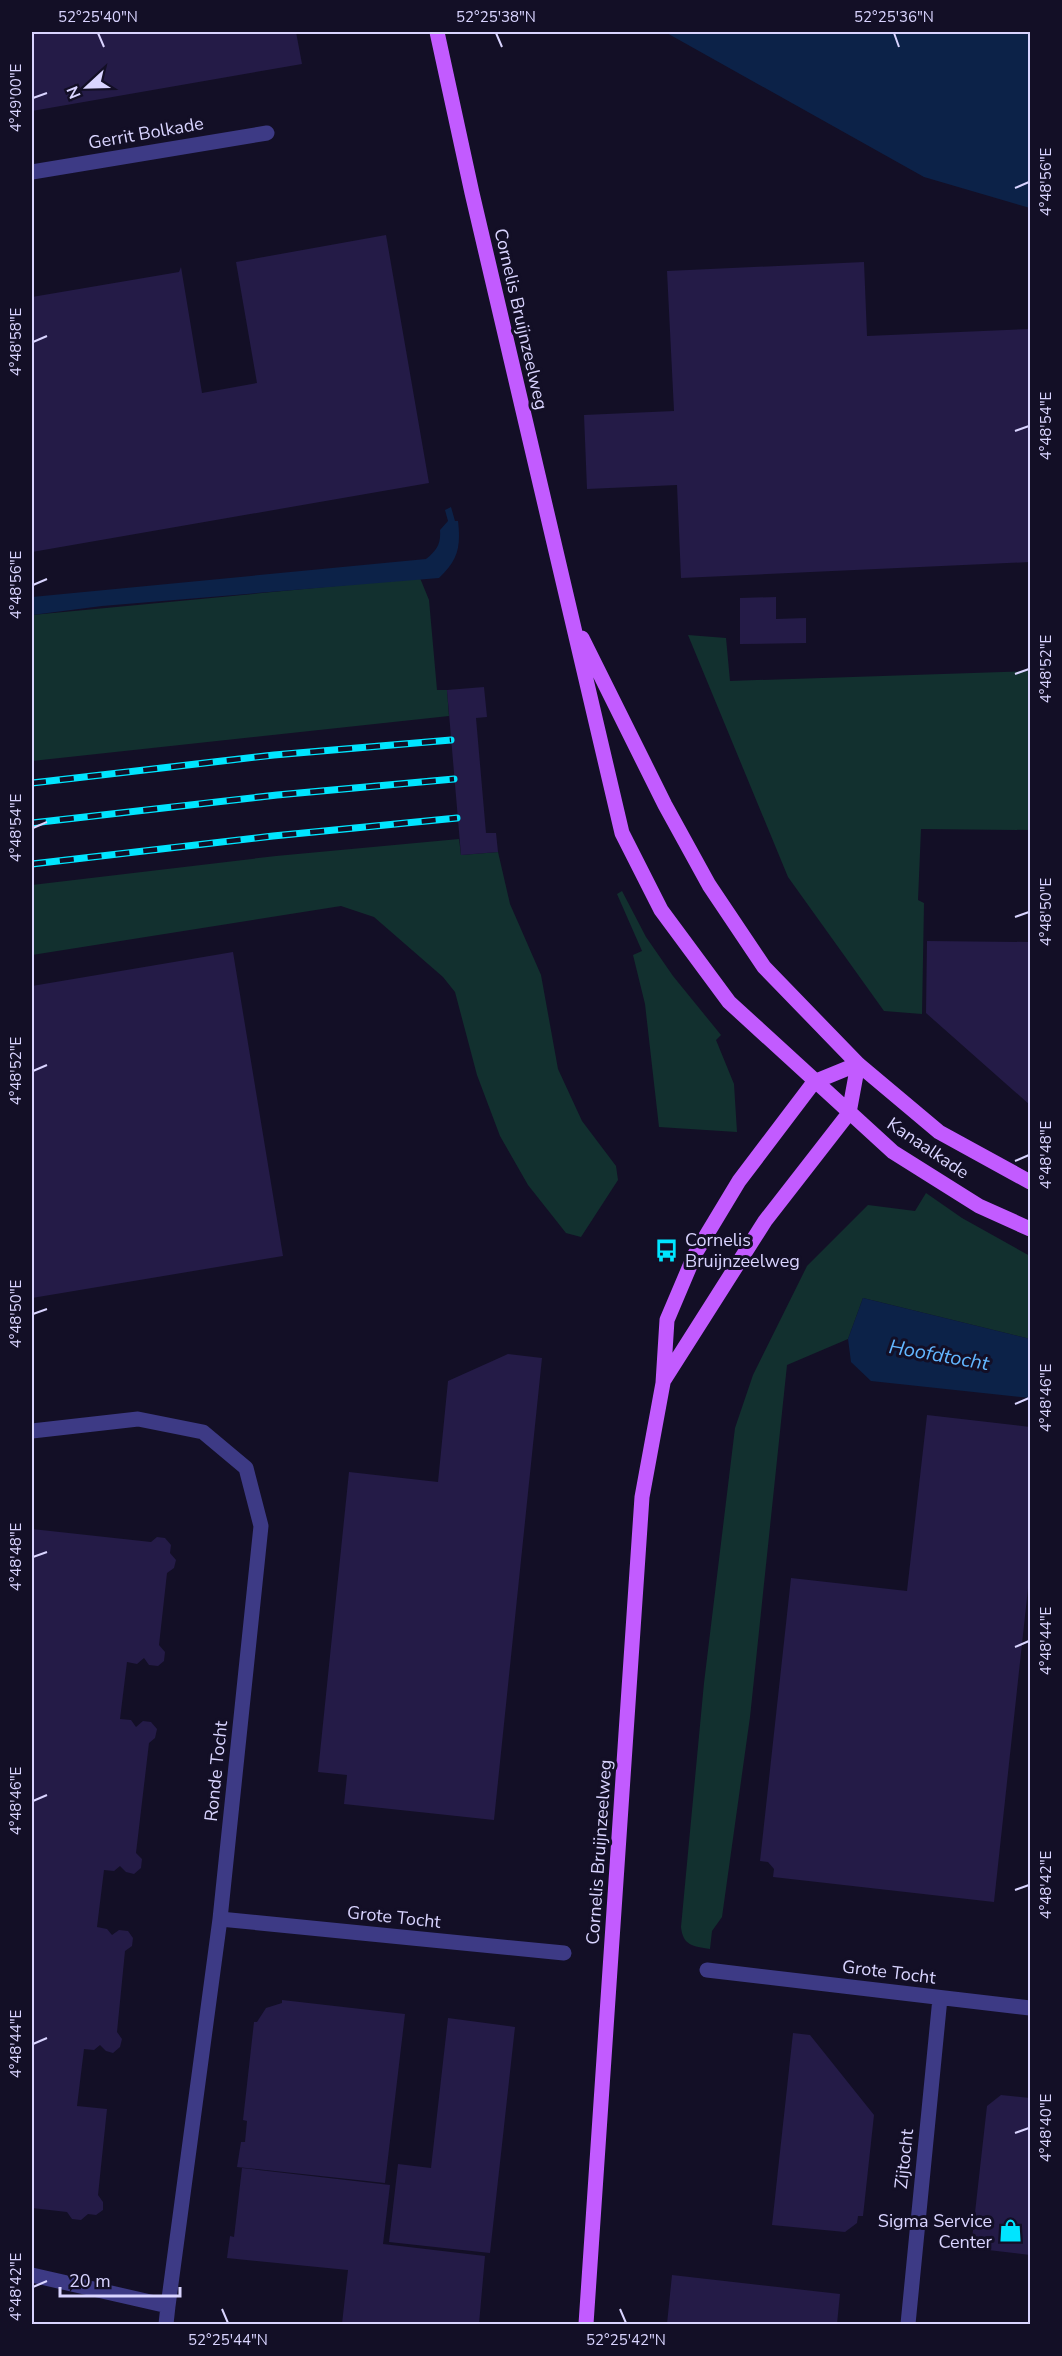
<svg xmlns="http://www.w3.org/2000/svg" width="1062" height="2356" font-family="'Nunito Sans',sans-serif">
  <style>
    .green { fill: #12302f }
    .water { fill: #0c2248 }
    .building { fill: #241b47 }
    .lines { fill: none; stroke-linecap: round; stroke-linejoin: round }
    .minor { stroke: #3d3a85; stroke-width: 15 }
    .major { stroke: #c25bff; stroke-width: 15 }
    .rail-casing { stroke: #00e5ff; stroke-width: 7 }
    .rail { stroke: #130f26; stroke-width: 4.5; stroke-dasharray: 14; stroke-linecap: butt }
    .ticks { fill: none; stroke: #d9d4ff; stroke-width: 2 }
    .labels { text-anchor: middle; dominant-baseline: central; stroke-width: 6; stroke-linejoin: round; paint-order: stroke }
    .street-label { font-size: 18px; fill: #d9d4ff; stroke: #130f26 }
    .poi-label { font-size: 18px; fill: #d9d4ff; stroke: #130f26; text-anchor: start }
    .water-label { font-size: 20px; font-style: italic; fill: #62b6ff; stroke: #130f26 }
    .neatline { fill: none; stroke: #d9d4ff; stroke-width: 2 }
    .ticks-label { font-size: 15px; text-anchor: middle; fill: #d9d4ff }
  </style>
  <rect width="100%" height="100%" fill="#130f26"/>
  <path class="green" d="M420,578L429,600L437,690H447L449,716L32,761V615Z
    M688,635L726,638L730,681L1030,671V830L921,829L918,900L924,903L922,1014L884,1011L788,877Z
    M459,839L461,855L498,852L510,904L541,975L558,1069L582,1121L616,1166L618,1180L581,1237L566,1233L528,1185L500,1136L477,1075L455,992L443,977L374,917L341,906L32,955V885L276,856Z
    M622,891L646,937L673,976L721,1035L716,1040L734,1084L737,1132L659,1127L645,1004L633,955L642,951L617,894Z
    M926,1193L962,1218L1030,1256V1339L863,1298L848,1339L787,1365L750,1717L722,1917L712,1931L710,1949C693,1946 683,1946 681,1927L704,1683L735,1428L753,1375L807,1266L868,1205L915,1211Z"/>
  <path class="water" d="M665,32H1030V208L924,177Z
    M451,507L455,521H458C461,547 458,560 439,578L102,606L32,615V597L426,559C437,550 441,544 440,530L448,521L445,510Z
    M863,1298L1030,1339V1398L871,1381L851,1362L848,1339Z"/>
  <path class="building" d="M32,32H296L302,64L32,111Z
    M386,235L429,483L32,552V297L179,272L181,267L202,393L257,383L236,262Z
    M864,262L867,336L1030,329V562L681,578L677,485L587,489L584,415L674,411L667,271Z
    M776,597V619L806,618V643L740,644V598Z
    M484,687L487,717L476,718L486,833H496L498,852L461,855L447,690Z
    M927,941L1030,942V1105L926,1013Z
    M233,952L283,1256L32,1298V986Z
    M508,1354L542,1358L494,1820L344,1804L347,1775L318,1772L349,1472L438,1482L448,1381Z
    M927,1415L1030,1427V1570L994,1902L773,1877L774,1869L768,1862L760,1861L791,1578L907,1591Z
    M32,1529L151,1542L157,1537L165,1538L171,1545L170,1553L176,1560L174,1568L167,1573L159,1645L165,1652L164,1661L158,1666L149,1665L144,1658L137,1664L127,1662L120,1719L131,1720L136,1727L143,1721L151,1722L157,1729L155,1738L149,1743L136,1853L142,1859L141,1868L134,1874L126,1872L120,1866L114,1871L104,1870L97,1927L107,1929L112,1935L119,1930L128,1931L133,1938L132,1946L125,1951L117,2032L122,2039L120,2047L113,2053L106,2051L100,2045L94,2050L84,2049L77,2106L107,2109L98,2195L103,2202V2210L96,2215L88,2214L81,2220L72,2219L67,2212L32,2208Z
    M282,2000L405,2014L385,2183L237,2167L241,2142H245L247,2121L243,2120L254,2022H257L266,2008L282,2003Z
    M448,2018L515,2027L490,2253L389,2242L398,2164L431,2168Z
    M793,2033L810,2035L874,2115L863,2216H858L857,2223L845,2232L772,2225Z
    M1001,2095L1030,2098V2255L971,2248L987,2106Z
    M242,2168L390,2185L383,2244L485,2256L479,2324H342L348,2270L227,2258L230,2236L234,2237Z
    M672,2275L840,2294L837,2324H667Z"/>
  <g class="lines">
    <path class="minor" d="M32,172L267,133
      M32,1431L138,1419L203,1432L246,1468L261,1526L220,1919L168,2306L32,2275
      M220,1919L564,1953
      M707,1970L1030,2008
      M166,2324L168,2306
      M908,2324L940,1998"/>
    <path class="major" d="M437,32L472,193L622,833L661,910L729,1002L893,1152L979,1206L1030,1229
      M582,638L665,805L709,885L764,967L858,1064L939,1132L1030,1182
      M664,1380L765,1221L849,1113L858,1064
      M586,2324L642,1497L663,1383L667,1320L695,1254L739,1181L814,1082L858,1064"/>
    <defs>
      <path id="rail" d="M32,783L274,755L451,740
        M32,823L277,795L454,779
        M32,864L273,836L457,818"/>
    </defs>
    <use href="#rail" class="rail-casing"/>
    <use href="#rail" class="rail"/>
  </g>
  <path class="ticks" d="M98,33L104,47M496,33L502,47M894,33L899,47M33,98L47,93M1015,188L1029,182M33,342L47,336M1015,431L1029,426M33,585L47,579M1015,674L1029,669M33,828L47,822M1015,917L1029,912M33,1071L47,1065M1015,1161L1029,1155M33,1314L47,1309M1015,1404L1029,1398M33,1557L47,1552M1015,1647L1029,1641M33,1801L47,1795M1015,1890L1029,1885M33,2044L47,2038M1015,2133L1029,2128M33,2287L47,2281M222,2309L228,2323M620,2309L626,2323"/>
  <defs>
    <symbol id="bus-bare" viewBox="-9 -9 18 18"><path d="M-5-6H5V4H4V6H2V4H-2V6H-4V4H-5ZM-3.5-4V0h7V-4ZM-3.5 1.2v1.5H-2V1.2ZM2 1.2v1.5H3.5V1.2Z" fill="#00e5ff" stroke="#130f26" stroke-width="2.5" paint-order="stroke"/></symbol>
    <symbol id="shop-bare" viewBox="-9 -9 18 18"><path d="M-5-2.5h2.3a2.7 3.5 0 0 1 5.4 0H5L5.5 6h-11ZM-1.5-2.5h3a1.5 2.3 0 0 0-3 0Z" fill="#00e5ff" stroke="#130f26" stroke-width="2.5" paint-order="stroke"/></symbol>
  </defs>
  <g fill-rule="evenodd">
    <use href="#bus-bare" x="650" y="1234" width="33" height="33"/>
    <use href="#shop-bare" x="994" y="2214" width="33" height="33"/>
  </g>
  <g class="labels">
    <g class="street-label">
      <text transform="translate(146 133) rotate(-10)">Gerrit Bolkade</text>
      <text transform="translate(521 319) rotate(77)">Cornelis Bruijnzeelweg</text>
      <text transform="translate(928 1148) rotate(34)">Kanaalkade</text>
      <text transform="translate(216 1771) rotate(-84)">Ronde Tocht</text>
      <text transform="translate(599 1852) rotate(-86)">Cornelis Bruijnzeelweg</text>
      <text transform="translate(394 1917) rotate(6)">Grote Tocht</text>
      <text transform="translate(889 1972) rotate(7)">Grote Tocht</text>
      <text transform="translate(904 2159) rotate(-84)">Zijtocht</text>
    </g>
    <g class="poi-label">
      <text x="685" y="1240">Cornelis<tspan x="685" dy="21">Bruijnzeelweg</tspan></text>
      <text x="992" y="2221" text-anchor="end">Sigma Service<tspan x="992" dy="21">Center</tspan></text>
    </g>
    <g class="water-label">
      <text transform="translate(939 1355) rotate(10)">Hoofdtocht</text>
    </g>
  </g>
  <rect width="1062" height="2356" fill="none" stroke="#130f26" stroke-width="66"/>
  <g transform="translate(87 87) rotate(248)" stroke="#130f26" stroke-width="4.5" paint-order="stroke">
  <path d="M0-4.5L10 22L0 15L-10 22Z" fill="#d9d4ff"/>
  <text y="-9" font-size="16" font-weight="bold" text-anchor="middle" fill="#d9d4ff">N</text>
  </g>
  <path d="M60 2287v9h120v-9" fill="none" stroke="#d9d4ff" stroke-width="3"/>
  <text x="69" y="2287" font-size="18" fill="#d9d4ff" stroke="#130f26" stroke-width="4.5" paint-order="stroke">20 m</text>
  <rect x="33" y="33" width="996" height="2290" class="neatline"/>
  <g class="ticks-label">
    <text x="98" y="22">52°25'40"N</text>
    <text x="496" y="22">52°25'38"N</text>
    <text x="894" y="22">52°25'36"N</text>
    <text transform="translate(16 98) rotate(-90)" y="5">4°49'00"E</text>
    <text transform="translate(1046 182) rotate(-90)" y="5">4°48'56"E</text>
    <text transform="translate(16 342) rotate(-90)" y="5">4°48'58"E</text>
    <text transform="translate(1046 426) rotate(-90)" y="5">4°48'54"E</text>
    <text transform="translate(16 585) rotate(-90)" y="5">4°48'56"E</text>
    <text transform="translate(1046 669) rotate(-90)" y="5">4°48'52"E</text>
    <text transform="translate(16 828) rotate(-90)" y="5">4°48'54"E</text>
    <text transform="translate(1046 912) rotate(-90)" y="5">4°48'50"E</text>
    <text transform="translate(16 1071) rotate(-90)" y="5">4°48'52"E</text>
    <text transform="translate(1046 1155) rotate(-90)" y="5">4°48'48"E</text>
    <text transform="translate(16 1314) rotate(-90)" y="5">4°48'50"E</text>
    <text transform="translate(1046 1398) rotate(-90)" y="5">4°48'46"E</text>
    <text transform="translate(16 1557) rotate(-90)" y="5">4°48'48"E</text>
    <text transform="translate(1046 1641) rotate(-90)" y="5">4°48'44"E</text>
    <text transform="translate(16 1801) rotate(-90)" y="5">4°48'46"E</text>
    <text transform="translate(1046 1885) rotate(-90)" y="5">4°48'42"E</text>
    <text transform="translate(16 2044) rotate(-90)" y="5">4°48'44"E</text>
    <text transform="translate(1046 2128) rotate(-90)" y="5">4°48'40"E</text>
    <text transform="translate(16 2287) rotate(-90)" y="5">4°48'42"E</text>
    <text x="228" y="2345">52°25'44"N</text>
    <text x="626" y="2345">52°25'42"N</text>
  </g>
</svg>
